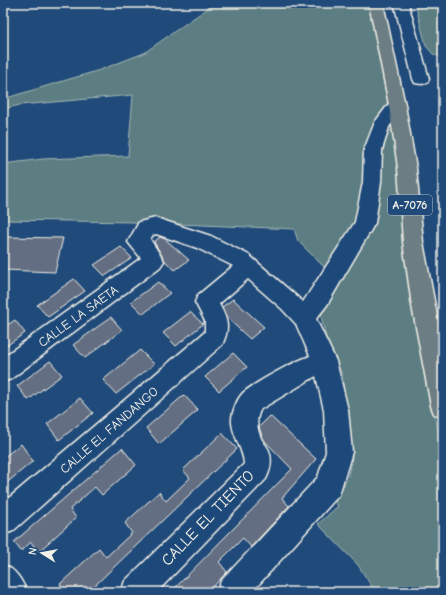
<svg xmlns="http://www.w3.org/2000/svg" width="446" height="595" font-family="'Comic Neue',sans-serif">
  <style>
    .green { fill: #5b7e82; stroke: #a8b8b5 }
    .building { fill: #636e82; stroke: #f4f1e8 }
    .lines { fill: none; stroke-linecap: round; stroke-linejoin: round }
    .minor-casing { stroke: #f4f1e8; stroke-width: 3 }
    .major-casing { stroke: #f4f1e8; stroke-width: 3 }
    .minor { fill: #1f4a7a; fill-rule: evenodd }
    .major { fill: #6c7e84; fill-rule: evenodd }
    .labels { text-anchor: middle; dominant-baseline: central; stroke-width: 3.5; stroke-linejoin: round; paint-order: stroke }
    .shield { fill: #1f4a7a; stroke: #b4bfc7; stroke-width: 1 }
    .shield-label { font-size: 12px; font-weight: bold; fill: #f4f1e8 }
    .street-label { font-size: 13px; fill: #f4f1e8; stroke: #1f4a7a }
    .near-street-label { font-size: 16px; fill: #f4f1e8; stroke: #1f4a7a }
  </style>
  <rect width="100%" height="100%" fill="#1f4a7a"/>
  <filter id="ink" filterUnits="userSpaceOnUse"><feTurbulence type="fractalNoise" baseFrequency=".025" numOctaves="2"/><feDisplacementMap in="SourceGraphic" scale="8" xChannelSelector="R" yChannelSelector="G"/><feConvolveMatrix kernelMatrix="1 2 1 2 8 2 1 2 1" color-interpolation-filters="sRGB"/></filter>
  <g filter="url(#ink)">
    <path class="green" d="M205,3H371L390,97L381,115L364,185L358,219L327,270L298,241L294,229L155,223L143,228L134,222L3,220V164L43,159L128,156L133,95L20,105L3,109V99L100,70L144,53L208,8Z
      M415,3H443V58L433,54L426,46Z
      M392,130L398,139L413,295L443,457V592H375L358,565L318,524L338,506L334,501L347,479L352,458L342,374L327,343L321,316L387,132Z"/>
    <path class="building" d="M3,237L63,238L55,272L3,270Z
      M160,237L165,239L189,260L175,270L165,261L154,242Z
      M121,247L132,258L105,276L94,265Z
      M74,279L85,291L48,317L37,305Z
      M158,282L170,293L143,314L131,302Z
      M233,299L264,327L250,339L227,318L222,307Z
      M190,312L203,324L176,346L163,333Z
      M111,317L122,330L85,358L73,345Z
      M15,320L25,333L3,348V328Z
      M140,350L154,364L116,394L103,380Z
      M233,353L247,367L219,391L205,377Z
      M50,361L62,375L28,400L17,386Z
      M184,395L198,410L159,444L146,428Z
      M80,398L93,413L59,440L47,424Z
      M270,416L316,459L282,498L289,506L251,547L243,538L219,562L227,572L208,592H171L292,469L265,441L262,436L259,427Z
      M222,433L237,449L88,592H65L60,584L99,548L106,557L132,533L125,523L159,492L166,501L190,478L183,470Z
      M21,444L33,461L3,486V458Z
      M122,448L136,465L102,495L95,487L70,509L76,518L38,552L31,542L21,551L14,542Z"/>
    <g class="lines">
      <defs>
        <path id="minor" d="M394,3H408L429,79L427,83L421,84L415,83L413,79Z
          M397,99L403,101L405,105L389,127L382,150L381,182L375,223L327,305L316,319L336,361L348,410L352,452L339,495L252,592H217L221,581L318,477L326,452L324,410L316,376L261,409C255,418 257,431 262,440C265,445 269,448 270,454C272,463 270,471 266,479L157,592H121L125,581L244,464C244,452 233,436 232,423C231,414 237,398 244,392C258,381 293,362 310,356L296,324L282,309L248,279L219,304C228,320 230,329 222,345L13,531L3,535V503L205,332V321L195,302L198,295L233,266L197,248L156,234L153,235L150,239L164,261L160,267L11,379L3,382V357L141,258L128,242L139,222L156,218L211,236L249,255L303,302L355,222L363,182L364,150L375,122L391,101Z
          M3,564C16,570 21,579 27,592H3Z"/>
        <path id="major" d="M369,3H383L405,105L416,168L423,242L443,348V418L434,414L431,406L412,306L403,242L398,168L389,105Z"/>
      </defs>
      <use href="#minor" class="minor-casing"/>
      <use href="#major" class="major-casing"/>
      <use href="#minor" class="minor"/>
      <use href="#major" class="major"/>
    </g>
  </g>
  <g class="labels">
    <rect class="shield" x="388" y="195" width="44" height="20" rx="3"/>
    <g class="shield-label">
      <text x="410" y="205">A-7076</text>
    </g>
    <g class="street-label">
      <text transform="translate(78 316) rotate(-36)">CALLE LA SAETA</text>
      <text transform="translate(109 430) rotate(-41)">CALLE EL FANDANGO</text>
    </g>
    <g class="near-street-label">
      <text transform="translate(208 518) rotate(-46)">CALLE EL TIENTO</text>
    </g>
  </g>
  <rect width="446" height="595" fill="none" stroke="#1f4a7a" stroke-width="16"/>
  <rect x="8" y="8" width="430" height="579" fill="none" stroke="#f4f1e8" stroke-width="1.5" filter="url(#ink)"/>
  <g transform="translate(42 553) rotate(281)" stroke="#1f4a7a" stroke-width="3" paint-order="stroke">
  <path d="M0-3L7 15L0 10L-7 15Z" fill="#f4f1e8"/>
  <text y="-6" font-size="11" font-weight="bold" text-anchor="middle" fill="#f4f1e8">N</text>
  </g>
</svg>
